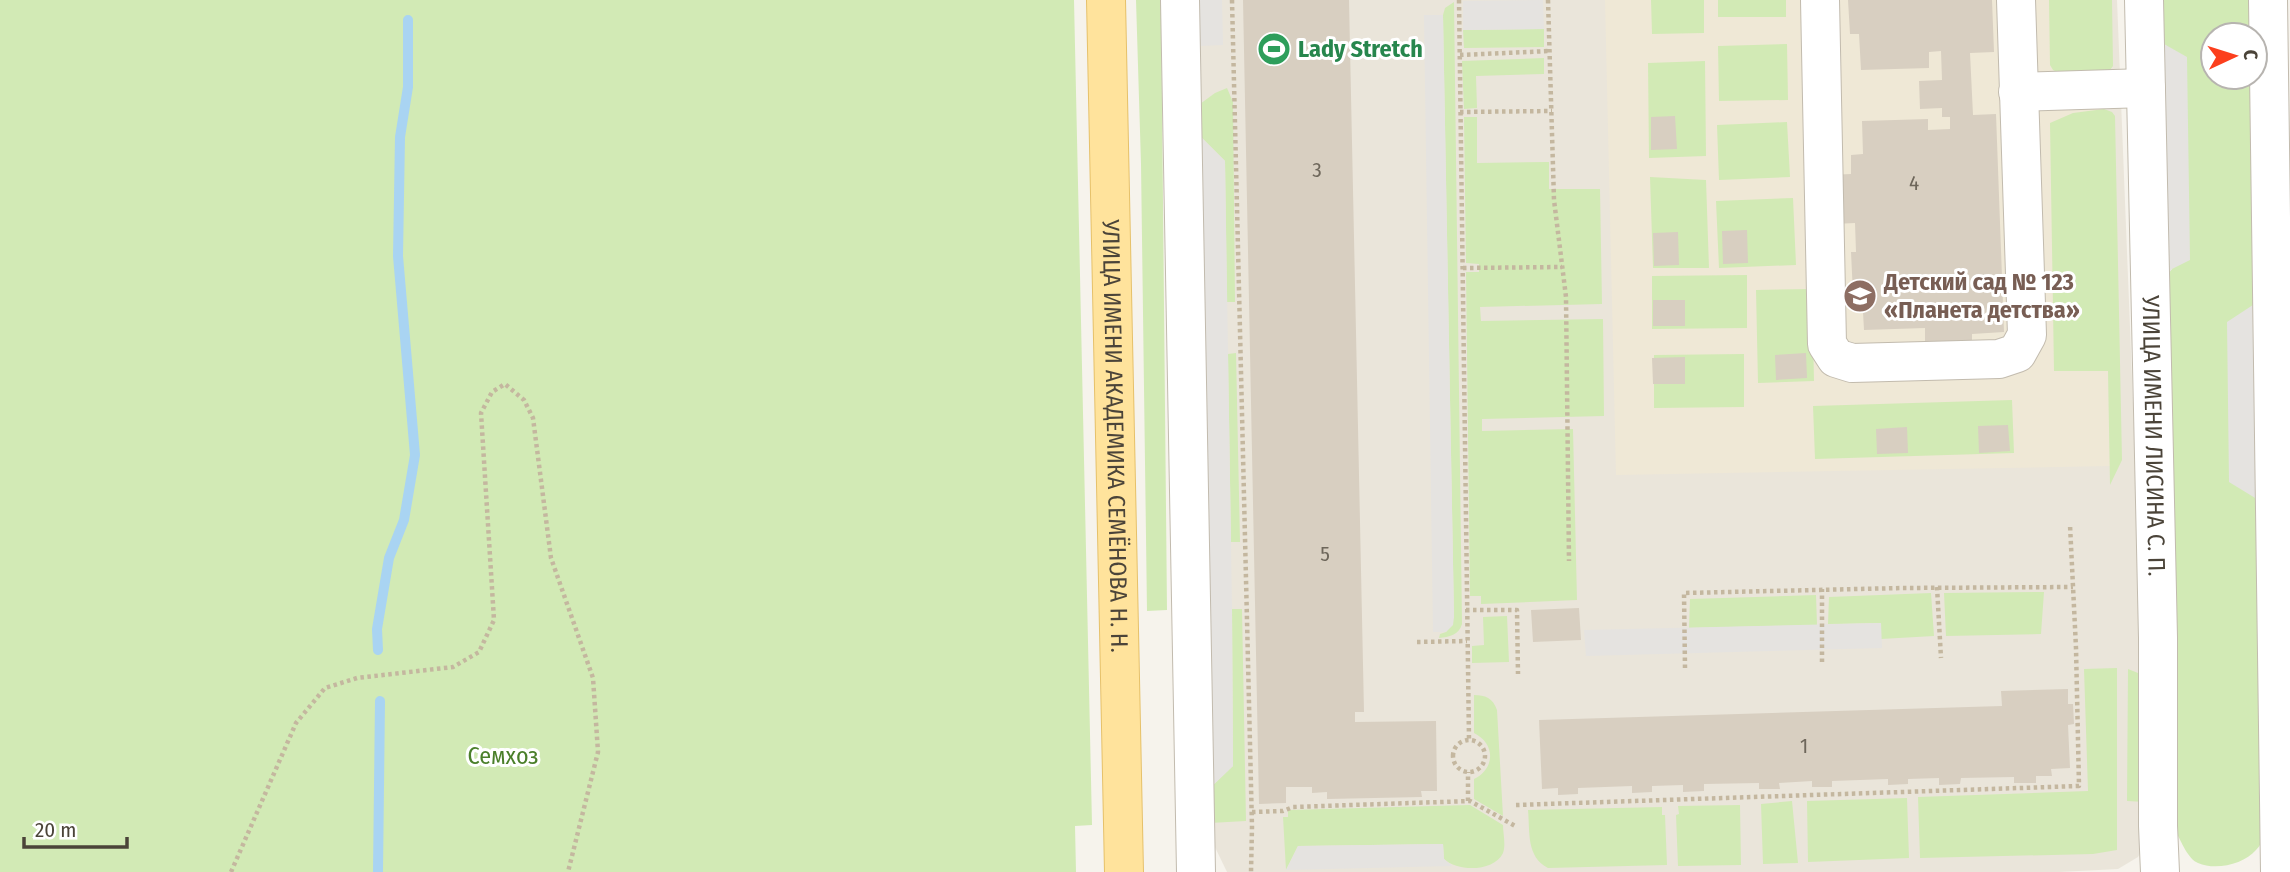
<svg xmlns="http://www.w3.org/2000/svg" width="2290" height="872" font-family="'Fira Sans Condensed',sans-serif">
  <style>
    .residential { fill: #eae5da }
    .education { fill: #efe8d6 }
    .green { fill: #d2eab5 }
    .parking { fill: #e5e3e0 }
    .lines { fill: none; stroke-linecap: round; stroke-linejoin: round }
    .stream { stroke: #a9d4f2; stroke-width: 10 }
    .building { fill: #d8cfc1 }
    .minor-casing { stroke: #c2bbae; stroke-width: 40 }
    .major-casing { stroke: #e6c16a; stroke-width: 40 }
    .path { stroke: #c4b79f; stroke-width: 4.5; stroke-dasharray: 3.5 3.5; stroke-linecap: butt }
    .minor { stroke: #fff; stroke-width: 38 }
    .major { stroke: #ffe39c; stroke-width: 38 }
    .labels { text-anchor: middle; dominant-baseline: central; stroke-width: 6; stroke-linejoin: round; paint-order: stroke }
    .number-label { font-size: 21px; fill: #6e675b }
    .leisure-label { font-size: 24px; font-weight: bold; fill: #27864d; stroke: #fff; text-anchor: start }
    .education-label { font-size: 24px; font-weight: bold; fill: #785e54; stroke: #fff; text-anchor: start }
    .street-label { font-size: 24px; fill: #4b4439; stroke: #fff }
    .park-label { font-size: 24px; fill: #4a7f2a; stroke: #fff }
  </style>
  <rect width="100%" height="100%" fill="#f6f3ec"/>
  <path class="residential" d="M1199,0H2117L2144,680L2147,842L2138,857L2118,869L2059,872H1227L1212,841Z"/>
  <path class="education" d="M1605,0H2101L2110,466L1616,475Z"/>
  <path class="green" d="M0,0H1074L1092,825L1075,826L1076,872H0Z
    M1136,0H1161L1167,610L1147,611L1141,164Z
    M1651,0H1704V33L1652,34Z
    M1718,0H1786V17H1718Z
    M2049,0H2112L2113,66L2107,74L2059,73L2053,70L2050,65Z
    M2159,0H2254L2255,35H2213V77H2255L2265,504V836C2263,840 2260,846 2256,850C2244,864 2216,871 2198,863C2188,859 2181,841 2176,832L2166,276L2172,269L2173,51L2164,44Z
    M1454,2L1462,624C1459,635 1449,637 1439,638L1440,634L1446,632L1454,617L1443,15L1445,8Z
    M1544,29V47L1464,48L1463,30Z
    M1787,44L1788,100L1719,101L1718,46Z
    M1544,58V74L1476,76L1477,108L1464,109L1462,61Z
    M1705,61L1706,156L1649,158L1648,63Z
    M1227,88L1233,102L1235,302H1227L1225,161L1201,137L1200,104L1215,93Z
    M2104,109L2112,112L2115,116L2122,460L2110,485L2108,371H2054L2050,123L2073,113Z
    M1464,117H1477V163L1549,162V189H1600L1602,304L1480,307L1481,321L1603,319L1604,416L1482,419V431L1573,429L1577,600L1481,604V596H1470L1466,272H1479V264L1466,263Z
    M1787,122L1790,177L1719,180L1717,125Z
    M1650,177L1706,180L1709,268H1653Z
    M1793,198L1796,265L1719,268L1716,201Z
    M1747,275V328L1652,329V276Z
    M1812,289L1814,381L1758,383L1756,290Z
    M1236,353L1240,542H1231L1228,354Z
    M1744,354V407L1654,408V355Z
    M2012,400L2014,453L1815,459L1813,406Z
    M2044,592L2041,634L1946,636L1944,593Z
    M1931,593L1934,636L1881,639V623L1828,624L1829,597Z
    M1816,595L1817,625L1689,628L1690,599Z
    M1232,609H1242L1246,821L1210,823L1209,789L1233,766Z
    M1507,616L1509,662L1472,663V646L1484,645L1483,617Z
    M2117,668V850L2093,854L1920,858L1918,797L2088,791L2084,669Z
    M2128,669L2138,673L2144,680L2145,802L2127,801Z
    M1474,695C1485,695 1493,698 1497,710L1503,816L1474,799V779C1495,769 1496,744 1474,733Z
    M1907,798L1909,858L1808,862L1807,801Z
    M1792,801L1798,863L1763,864L1761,804Z
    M1470,805L1503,825C1503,833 1506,845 1503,853C1494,872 1458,872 1444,859L1443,844L1298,846L1286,870L1283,817H1288V810Z
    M1740,805L1741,865L1678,866L1676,815L1679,814L1678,806Z
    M1662,807V815H1665L1667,865L1548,868C1526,857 1530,832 1528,810Z"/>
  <path class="parking" d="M1199,0H1222L1223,45L1200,46Z
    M1543,0L1544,29L1463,30V1Z
    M1424,15H1443L1454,617L1453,625L1446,632H1433Z
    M2164,44L2187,57L2190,260L2172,269L2166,276Z
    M1201,137L1225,161L1232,609L1233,766L1209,789Z
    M2259,301L2265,504L2229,482L2227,322Z
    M1881,623L1882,648L1586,656L1584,630Z
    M1443,844L1444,859L1452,866L1286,870L1298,846Z"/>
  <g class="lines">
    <path class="stream" d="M378,650L377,629L389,558L404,520L415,455L398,256L400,137L408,87V20
      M378,872L380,701"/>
  </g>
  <path class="building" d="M1243,0H1349L1364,712H1355V722L1436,721L1437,791H1421L1422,797L1327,799V792L1312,793V787H1286V803L1259,804Z
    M1848,0H1992L1994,52L1970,53L1973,115L1996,114L2004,332L1972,334V351L1925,353V328L1864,330L1862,294H1853L1851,252H1856L1855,223L1834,224L1829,175L1851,174V155L1863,154L1862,121L1928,119V130L1950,129V117H1942V108L1920,109L1919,81L1942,80L1941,51L1929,52V68L1861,70L1859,34H1850Z
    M1675,116L1677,149L1651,150V117Z
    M1747,230L1748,263L1723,264L1722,231Z
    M1678,232L1679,265L1654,266L1653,233Z
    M1653,300H1685V326H1653Z
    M1806,353L1807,378L1776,380L1775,355Z
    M1685,357V384H1653L1652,358Z
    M2008,425L2010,451L1979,453L1978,426Z
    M1907,427L1908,453L1877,454L1876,429Z
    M1579,608L1581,640L1533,642L1531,610Z
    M2068,689V704H2073L2074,724L2068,725L2070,768L2051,769L2052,776H2036V783H2014V777L1961,778L1960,784L1939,785V778L1908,779V784L1888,785V779L1832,781V787H1812V781L1779,783L1780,789H1759V783L1704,784V791L1683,792V785L1652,786V792L1632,793V786L1578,788V794L1558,795V788L1542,789L1539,720L2002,706L2001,691Z"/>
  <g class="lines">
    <defs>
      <g id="minor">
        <path d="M1180,0L1196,872"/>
        <path d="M1820,0L1827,344L1836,358L1852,363L1999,359L2017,353L2027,335L2016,0"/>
        <path id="s1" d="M2144,0L2158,638V826L2160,872"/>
        <path d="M2268,0L2280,872"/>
        <path d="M2018,92L2146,88"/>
      </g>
      <g id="major">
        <path id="s2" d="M1106,0L1124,872"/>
      </g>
    </defs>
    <use href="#minor" class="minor-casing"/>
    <use href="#major" class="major-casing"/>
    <path class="path" d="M1232,0L1252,827L1251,872
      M1459,0L1469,740
      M1548,0L1554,200L1566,297L1569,561
      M1460,55L1550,51
      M1460,112L1552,111
      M1463,268L1562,267
      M1937,587L1941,658
      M1466,610H1517L1518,674
      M1417,642L1467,641
      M1822,662V589
      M1685,668L1684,593L1902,588L2073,587
      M1453 756a16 16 0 1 1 32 0a16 16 0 1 1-32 0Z
      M1468,801V772
      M1516,805L2079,786L2076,648L2070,525
      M1252,812L1283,811L1293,807L1470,801L1517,827
      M231,872L296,723L325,688L357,678L453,667L479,652L494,620L481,413L492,392L505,384L524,400L533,418L551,558L593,678L598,752L568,872"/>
    <use href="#minor" class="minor"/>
    <use href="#major" class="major"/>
  </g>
  <defs>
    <symbol id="stadium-disc" viewBox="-11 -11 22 22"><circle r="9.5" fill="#2e9e5b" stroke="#fff"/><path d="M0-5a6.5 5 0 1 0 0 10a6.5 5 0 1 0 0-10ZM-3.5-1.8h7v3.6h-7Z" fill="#fff"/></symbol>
    <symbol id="school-disc" viewBox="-11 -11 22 22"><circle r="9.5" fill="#8d6e63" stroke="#fff"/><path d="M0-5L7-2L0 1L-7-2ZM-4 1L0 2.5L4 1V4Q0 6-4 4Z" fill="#fff"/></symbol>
  </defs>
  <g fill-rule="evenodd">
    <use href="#stadium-disc" x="1255" y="30" width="38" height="38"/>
    <use href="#school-disc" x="1841" y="277" width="38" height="38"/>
  </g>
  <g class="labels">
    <g class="number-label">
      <text x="1317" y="170">3</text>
      <text x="1914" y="183">4</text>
      <text x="1325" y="554">5</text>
      <text x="1804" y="746">1</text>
    </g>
    <g class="leisure-label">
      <text x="1298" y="49">Lady Stretch</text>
    </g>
    <g class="education-label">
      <text x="1884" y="282">Детский сад № 123<tspan x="1884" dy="28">«Планета детства»</tspan></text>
    </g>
    <g class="street-label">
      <text stroke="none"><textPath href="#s2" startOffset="436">УЛИЦА ИМЕНИ АКАДЕМИКА СЕМЁНОВА Н. Н.</textPath></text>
      <text stroke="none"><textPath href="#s1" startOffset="436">УЛИЦА ИМЕНИ ЛИСИНА С. П.</textPath></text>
    </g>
    <g class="park-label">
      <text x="503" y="756">Семхоз</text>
    </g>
  </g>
  <g transform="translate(2234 56) rotate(86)"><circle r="33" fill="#ffffff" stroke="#b7b4b0" stroke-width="2"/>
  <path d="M0-5L12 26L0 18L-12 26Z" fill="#fc3f1d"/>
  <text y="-10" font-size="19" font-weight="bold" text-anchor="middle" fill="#4b4439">С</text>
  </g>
  <path d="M24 837v10h103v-10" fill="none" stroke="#4b4439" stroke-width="3.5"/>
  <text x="35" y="837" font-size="21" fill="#4b4439" stroke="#ffffff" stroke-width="5" paint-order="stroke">20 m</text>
</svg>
